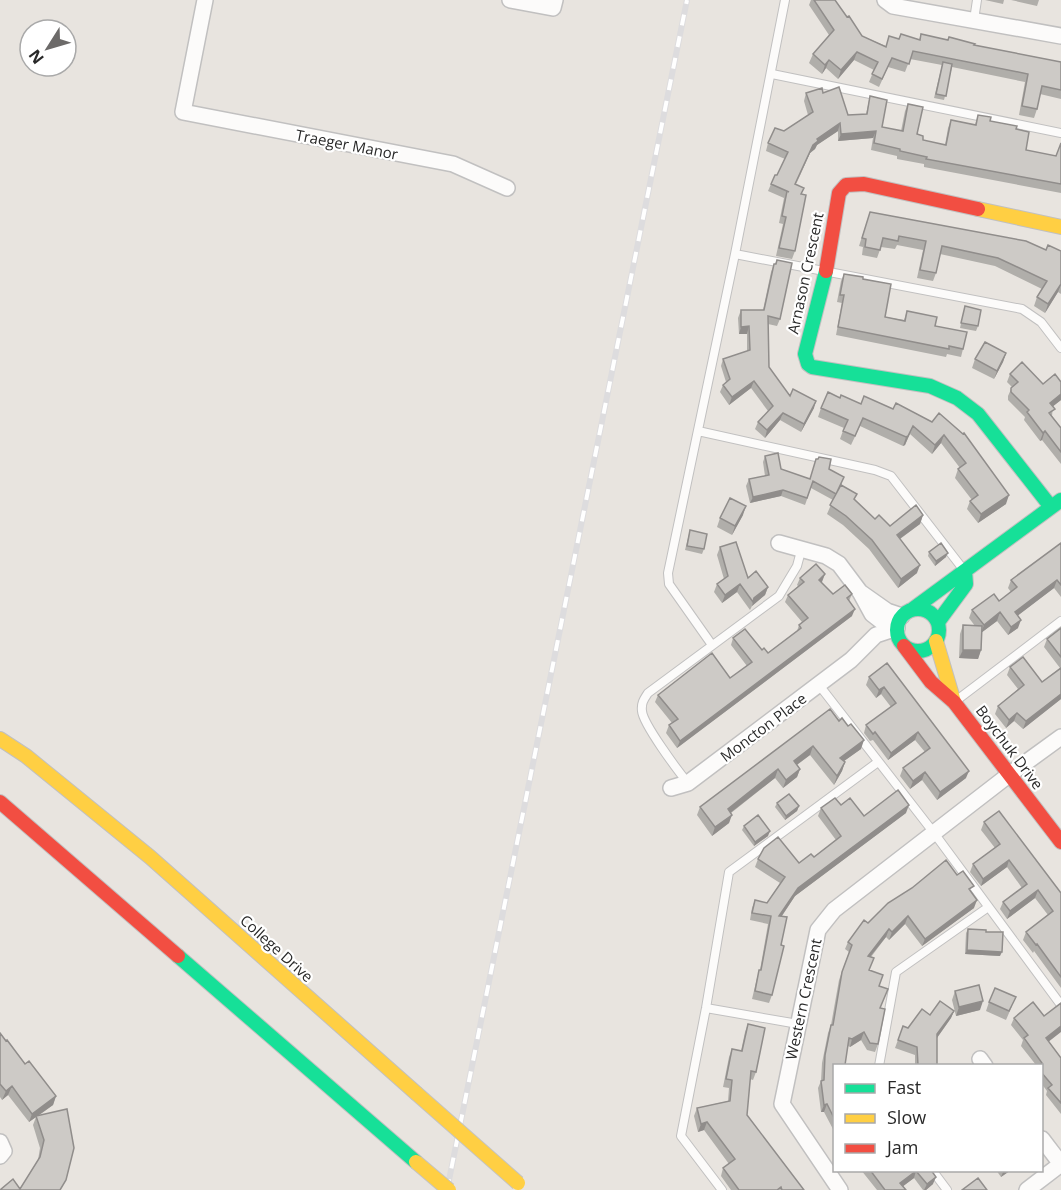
<svg xmlns="http://www.w3.org/2000/svg" width="1061" height="1190" font-family="'Open Sans',sans-serif">
  <style>
    .lines { fill: none; stroke-linecap: round; stroke-linejoin: round }
    .lane-casing { stroke: #c1c0c0; stroke-width: 10 }
    .street-casing { stroke: #c1c0c0; stroke-width: 18 }
    .fast-casing { stroke: #c1c0c0; stroke-width: 16 }
    .slow-casing { stroke: #c1c0c0; stroke-width: 16 }
    .jam-casing { stroke: #c1c0c0; stroke-width: 16 }
    .lane { stroke: #fcfbfa; stroke-width: 8 }
    .street { stroke: #fcfbfa; stroke-width: 15 }
    .fast { stroke: #16e098; stroke-width: 14 }
    .slow { stroke: #ffcf43; stroke-width: 14 }
    .jam { stroke: #f24e42; stroke-width: 14 }
    .rail-casing { stroke: #dddcde; stroke-width: 6 }
    .rail { stroke: #fff; stroke-width: 4; stroke-dasharray: 11; stroke-linecap: butt }
    .slow-bridge-casing { stroke: #c4c3c1; stroke-width: 16; stroke-linecap: butt }
    .slow-bridge { stroke: #ffcf43; stroke-width: 14 }
    .wall { fill: #b0aeaa }
    .shaded-wall { fill: #908d8b }
    .building { fill: #cdcac6; stroke: #908d8b; stroke-width: 1.5 }
    .labels { text-anchor: middle; dominant-baseline: central; stroke-width: 4.5; stroke-linejoin: round; paint-order: stroke }
    .street-label { font-size: 15px; fill: #292929; stroke: #fff }
  </style>
  <rect width="100%" height="100%" fill="#e8e4df"/>
  <g class="lines">
    <defs>
      <path id="lane" d="M974,20L977,0
        M772,74L1061,133
        M735,254L1022,309L1041,322L1061,348
        M698,431L875,470L891,476L963,569
        M712,645L669,584L668,573L735,254L785,0
        M819,685L934,833L1061,1005
        M957,700L1061,621
        M688,783C678,771 643,724 642,711C641,703 644,699 648,693L779,596L797,566L801,551
        M706,1008L798,1024
        M879,1066L896,972L987,908
        M932,1170L947,1190
        M722,1190L681,1136L706,1008L729,872L878,762"/>
      <path id="street" d="M205,0L183,112L453,164L507,188
        M510,0L553,8L555,0
        M885,0L893,6L1061,36
        M779,543L826,556L839,564L860,592L872,614L881,621L897,625
        M860,592L887,611L902,616
        M671,788L688,783L851,660L876,635L897,628
        M980,1059L985,1066
        M1042,1139L1061,1164
        M0,1142L4,1151L0,1156
        M840,1190L782,1104L818,930L834,910L1010,774L1061,737
        M1027,1190L1061,1164"/>
      <path id="fast" d="M826,271L805,354L808,364L812,367L930,386L957,398L978,414L1051,507
        M913,609L1061,500
        M897 630a21 21 0 1 1 42 0a21 21 0 1 1-42 0Z
        M938,622L966,584L965,571
        M178,956L416,1162"/>
      <path id="slow" d="M978,209L1061,227
        M936,641L954,702
        M0,739L26,756L150,857L416,1093"/>
      <path id="jam" d="M826,271L839,193L846,185L864,184L978,209
        M904,646L931,682L954,702L1061,842
        M0,802L178,956"/>
    </defs>
    <use href="#lane" class="lane-casing"/>
    <use href="#street" class="street-casing"/>
    <use href="#fast" class="fast-casing"/>
    <use href="#slow" class="slow-casing"/>
    <use href="#jam" class="jam-casing"/>
    <use href="#lane" class="lane"/>
    <use href="#street" class="street"/>
    <use href="#fast" class="fast"/>
    <use href="#slow" class="slow"/>
    <use href="#jam" class="jam"/>
    <defs>
      <path id="rail" d="M447,1190L687,0"/>
    </defs>
    <use href="#rail" class="rail-casing"/>
    <use href="#rail" class="rail"/>
    <defs>
      <path id="slow-bridge" d="M416,1093L518,1183
        M416,1162L449,1190"/>
    </defs>
    <use href="#slow-bridge" class="slow-bridge-casing"/>
    <use href="#slow-bridge" class="slow-bridge"/>
  </g>
  <path class="wall" d="M811,0H835L847,17L862,36L886,46L899,39L919,40L921,34L948,40L949,37L974,45L1061,62V99L1040,94L1037,109L1034,118L1019,115L1025,82L952,67L944,100L934,98L942,65L910,59L905,72L888,67L879,87L869,82L874,70L854,60L838,79L826,68L822,74L809,63L813,54L829,35L809,5Z
    M985,0H1004L1003,4Z
    M1011,0H1039L1037,6Z
    M806,93H823L848,115L866,114L870,96L882,127L901,131L905,111L908,104L917,134L923,140L945,145L948,128L951,120L975,125L978,115L990,121L1016,129L1026,150L1056,156L1061,143V193L924,167V164L897,159V156L871,150L873,138L838,141V131L817,145L815,149L810,153L796,184L801,194L795,251L792,259L776,256L783,224L779,223L784,198L768,191L771,184L777,175L785,159L766,151L768,143L784,131L808,115L804,101Z
    M870,212L1046,250L1061,251V294L1058,292L1045,313L1034,306L1037,297L1042,289L995,266L940,254L936,273L933,281L917,278L923,250L897,245L895,249L881,247L877,258L862,255L863,247L859,246Z
    M777,260L780,319L777,326L768,324L769,367L790,396L814,408L801,432L780,420L765,438L755,429L758,422L768,411L751,388L729,405L720,392L723,385L726,382L721,366L723,359L747,351V334H739L738,318L741,310H763L771,272L774,264H775Z
    M844,274L863,279L885,317L904,320L907,311L935,326L963,349L961,357L947,354L946,357L836,335L842,303L837,302L841,281Z
    M965,306L978,326L976,331L960,328Z
    M1006,353L1003,362L994,379L972,368L975,359Z
    M1010,374L1043,384L1061,400L1053,406L1052,416L1061,428V464L1042,440L1040,441L1024,420L1025,417L1008,400V396L1012,387L1007,382Z
    M840,398L861,404L893,409L932,422L939,413L1006,504L978,523L967,509L970,501L972,500L955,478L958,469L960,468L941,443L932,454L910,434L905,445L903,446L860,426L851,445L840,439L844,428L818,417L821,408Z
    M765,456L781,469L810,479L829,469L842,484L837,493L855,500L875,519L890,526L923,515L920,524L900,539L917,573L898,588L869,549L843,525L827,514L833,500L811,488L805,505L781,496L750,503L746,486L749,479L765,476L763,462Z
    M743,515L732,535L717,527L720,518Z
    M690,530L704,549L702,554L685,550Z
    M1061,543V597L1054,588L1018,615V628L1008,635L997,621L982,632L981,650L978,659L959,658L960,634L963,625L975,626L969,618L972,610L999,601L1011,592L1008,588L1011,580Z
    M720,547L748,578L768,587L765,595L752,606L750,610L737,592L722,603L714,592L717,584L724,579L717,555Z
    M929,552L946,557L935,566L928,556Z
    M825,574L821,582L833,594H852L849,601L852,616L677,748L666,733L669,725L672,723L655,702L658,695L730,678L747,666L731,645L733,638L768,653L797,631L799,625L802,622L785,602L788,595L798,586L797,585L800,578Z
    M1061,628V699L1023,729L1014,721L1006,728L995,714L998,706L1018,689L1007,675L1010,667L1042,682L1060,668L1044,647L1047,639Z
    M887,663L966,778L937,800L922,780L910,789L900,776L903,768L925,752L915,740L888,760L873,740L870,741L864,733L866,725L891,707L881,694L876,698L866,685L869,677Z
    M830,709L861,749L844,761L845,762L842,771L834,785L810,755L797,765L800,769L797,777L783,788L775,778L731,813L729,823L712,836L697,815L700,807Z
    M777,803L799,806L797,811L785,820L775,807Z
    M841,805L864,816L906,813L795,896L782,916L772,995L769,1003L752,999L757,978L760,970L768,924L750,920L752,908L755,900L767,903L780,883L755,867L758,859L799,863L814,857L836,840L818,816L821,808Z
    M984,822L1061,893V988L1034,951L1033,953L1023,940L1026,932L1048,915L1035,898L1007,919L1000,909L1003,902L1022,888L1007,867L981,886L970,872L973,864L995,848L981,830Z
    M744,826L768,836L754,846L742,830Z
    M971,893L974,908L922,946L905,924L889,940L886,937L871,957L869,970L880,986V1008L878,1044L875,1052L867,1050L861,1040L850,1047L848,1046L834,1065V1131L824,1112H821L818,1088L821,1081L822,1063L828,1033L831,1025L839,980L849,952L845,949L848,942L868,923Z
    M968,929L986,932L1000,956L965,954L966,933Z
    M955,991L980,1010L956,1016L952,1000Z
    M989,1002L1012,1006L1006,1020L986,1011Z
    M954,1011L951,1018L937,1038V1065H915V1055L895,1048L903,1026L908,1028L930,1015Z
    M1044,1016L1048,1041L1061,1058V1114L1046,1095L1047,1091L1041,1083V1065H1036L1021,1046L1023,1040L1011,1025L1014,1018Z
    M748,1024L756,1072L753,1080L750,1079L747,1115L804,1190H731L721,1176L723,1168L729,1164L704,1130L698,1132L694,1116L697,1108L728,1101L729,1088L723,1087L729,1057L732,1049L741,1051L745,1032Z
    M0,1033L25,1064L56,1096L53,1105L38,1116L74,1148L20,1189L38,1160L40,1148L33,1125L36,1117L29,1122L8,1095L2,1100L0,1097Z
    M861,1170H931L933,1184L926,1190H923L914,1178L903,1186L906,1190H877Z
    M996,1170H1011L1001,1177Z"/>
  <path class="shaded-wall" d="M857,52L854,60L838,79L841,70Z
    M829,60L826,68L822,74L825,65Z
    M840,123L838,131L817,145L815,149L810,153L793,191L813,145L817,139Z
    M876,131L873,138L838,141L841,134Z
    M1061,284L1058,292L1045,313L1048,304Z
    M749,326L747,334H739L741,327Z
    M1006,353L1003,362L994,379L997,371Z
    M754,381L751,388L729,405L732,397Z
    M1061,394V400L1047,411L1050,403Z
    M816,401L814,408L801,432L804,424Z
    M783,413L780,420L765,438L767,430Z
    M913,426L905,445L903,446L906,437Z
    M1045,431L1042,440L1040,441L1043,433Z
    M944,435L941,443L932,454L935,445Z
    M783,490L781,496L750,503L753,497Z
    M1009,495L1006,504L978,523L981,514Z
    M746,506L743,515L732,535L735,526Z
    M923,515L920,524L894,543L897,535Z
    M948,553L946,557L935,566L936,561Z
    M920,565L917,573L898,588L901,579Z
    M825,574L822,582L816,587L819,580Z
    M1057,580L1054,588L1012,620L1015,612Z
    M740,584L737,592L722,603L725,595Z
    M768,587L765,595L752,606L754,598Z
    M855,609L852,616L677,748L680,741Z
    M1000,612L997,621L981,633L984,625Z
    M1021,620L1018,628L1008,635L1011,627Z
    M963,650H981L978,659L959,658Z
    M884,687L881,694L876,698L879,690Z
    M1061,694V699L1023,729L1026,721Z
    M1017,713L1014,721L1006,728L1009,720Z
    M918,732L915,740L888,760L891,753Z
    M864,740L861,749L837,766L840,758Z
    M813,746L810,755L791,769L794,761Z
    M845,762L842,771L834,785L837,776Z
    M778,769L775,778L725,817L728,809Z
    M800,769L797,777L783,788L786,780Z
    M969,771L966,778L937,800L940,792Z
    M925,772L922,780L910,789L913,781Z
    M909,805L906,813L795,896L777,923L779,916L798,888Z
    M799,806L797,811L785,820L786,816Z
    M732,815L729,823L712,836L715,827Z
    M770,831L768,836L754,846L755,842Z
    M1009,860L1007,867L981,886L983,879Z
    M1038,890L1035,898L1007,919L1010,911Z
    M977,900L974,908L922,946L925,939Z
    M908,916L905,924L889,940L892,932Z
    M889,929L886,937L865,963L868,956Z
    M967,950L1002,952L1000,956L965,954Z
    M983,1001L980,1010L956,1016L959,1007Z
    M954,1011L951,1018L934,1042L937,1034Z
    M1061,1026V1032L1043,1046L1046,1038Z
    M864,1032L861,1040L850,1047L852,1039Z
    M12,1086L8,1095L2,1100L6,1091Z
    M56,1096L53,1105L29,1122L32,1114Z
    M827,1104L824,1112H821L824,1105Z
    M707,1122L704,1130L698,1132L701,1124Z
    M1004,1170H1011L1001,1177Z
    M916,1171L914,1178L898,1190L900,1183Z
    M936,1177L933,1184L926,1190H924L927,1184Z"/>
  <path class="building" d="M814,0H835L847,17L849,16L862,36L886,47L889,36L899,39L901,34L920,40L921,34L948,40L949,37L975,44L974,45L1061,62V90L1042,86L1037,109L1022,106L1028,74L913,51L909,64L892,58L882,79L872,74L878,62L857,52L841,70L829,60L825,65L813,54L834,30Z
    M943,62L952,64L946,96L936,94Z
    M839,87L848,115L867,114L870,96L887,100L882,127L903,131L908,104L923,107L917,134L923,136V140L946,145L951,120L976,125L978,115L991,117L990,121L1017,126L1016,129L1029,132L1026,150L1056,156L1061,143V184L926,159L927,157L900,151V149L874,143L876,131L841,134L840,123L817,139L818,141L813,145L795,184L804,188L801,194L806,195L795,251L779,248L786,217L782,216L787,191L789,192L771,184L775,175H777L788,152L768,143L775,128L784,131L813,112L806,93L822,88L823,93Z
    M870,212L1026,241L1046,250L1048,245L1061,251V284L1048,304L1037,297L1047,281L998,258L942,246L936,273L920,270L926,241L899,236L898,241L883,238L880,250L865,247L866,239L862,238Z
    M777,260L792,263L780,319L768,316L769,367L790,396L793,389L816,401L804,424L783,413L767,430L758,422L773,406L754,381L732,397L723,385L730,379L723,359L750,350L749,326L741,327V310H764L774,264H776Z
    M844,274L863,277V279L891,284L885,317L905,321L907,311L937,317L935,326L967,332L963,349L949,346V349L838,327L844,295H840Z
    M965,306L981,310L978,326L961,323Z
    M985,342L1006,353L997,371L975,359Z
    M1022,362L1043,384L1055,374L1061,382V394L1050,403L1055,409L1049,413L1061,428V452L1045,431L1043,433L1027,412L1029,410L1011,392V388L1018,382L1010,374Z
    M828,392L840,398L841,395L861,404L864,396L893,409L896,403L932,422L939,413L963,434L964,433L1009,495L981,514L970,501L978,495L958,469L966,463L944,435L935,445L913,426L908,436L906,437L863,418L855,436L843,431L848,420L821,408Z
    M778,453L781,469L810,479L816,459H818L819,457L831,459L829,469L844,477L836,494L813,481L807,498L783,490L753,497L749,479L769,475L765,456Z
    M841,485L857,494L854,499L875,519L879,515L890,526L916,505L923,515L897,535L920,565L901,579L872,540L846,516L830,505Z
    M730,498L746,506L735,526L720,518Z
    M690,530L707,534L704,549L687,546Z
    M736,542L748,578L756,571L768,587L754,598L753,602L740,584L725,595L717,584L728,576L720,547Z
    M941,543L948,553L936,561L929,552Z
    M1061,543V585L1057,580L1015,612L1021,620L1011,627L1000,612L984,625L972,610L994,594L999,601L1017,587L1011,580Z
    M816,564L825,574L819,580L833,594L845,585L852,594L847,598L855,609L680,741L669,725L678,719L658,695L712,653L730,678L752,662L733,638L745,629L762,650L764,648L768,653L801,628L799,625L808,618L788,595L804,582L800,578Z
    M963,625L982,626L981,650H963Z
    M1061,628V657L1047,639Z
    M1023,657L1042,682L1061,668V694L1026,721L1017,713L1009,720L998,706L1024,685L1010,667Z
    M887,663L969,771L940,792L925,772L913,781L903,768L930,748L918,732L891,753L875,732L873,734L866,725L896,703L884,687L879,690L869,677Z
    M830,709L839,721L842,718L848,726L851,724L864,740L840,758L845,762L837,776L813,746L794,761L800,769L786,780L778,769L728,809L732,815L715,827L700,807Z
    M898,790L909,805L798,888L779,916L787,917L781,945L784,946L772,995L755,991L759,970H761L771,916L752,913L755,900L767,903L785,877L758,859L764,848L778,837L799,863L811,854L814,857L841,836L821,808L835,798L841,805L850,798L864,816Z
    M789,794L799,806L786,816L777,803Z
    M999,811L1061,893V977L1037,944L1036,945L1026,932L1053,911L1038,890L1010,911L1003,902L1027,884L1009,860L983,879L973,864L1000,844L984,822Z
    M758,815L770,831L755,842L744,826Z
    M946,860L957,875L963,871L974,886L969,889L977,900L925,939L908,916L892,932L889,929L868,956L874,958L869,970L883,975L879,986L888,989L880,1008L885,1009L878,1044L870,1043L864,1032L852,1039L849,1038L845,1065H834V1118L827,1104L824,1105L821,1081L824,1080L825,1055L831,1025H833L842,972L852,945L848,942L864,920L868,923L888,903L912,888Z
    M968,929L986,930V932H1003L1002,952L967,950Z
    M979,985L983,1001L959,1007L955,991Z
    M995,988L1016,997L1009,1011L989,1002Z
    M940,1001L954,1011L937,1034V1065H918L917,1047L898,1040L903,1026L908,1028L922,1009L930,1015Z
    M1033,1002L1044,1016L1061,1003V1026L1046,1038L1061,1058V1103L1048,1088L1052,1085L1041,1072V1065H1039L1042,1063L1024,1038L1028,1035L1014,1018Z
    M748,1024L765,1028L756,1072L751,1071L747,1115L804,1190H782L781,1187L777,1190H739L723,1168L735,1159L707,1122L701,1124L697,1108L730,1101L732,1080L726,1079L732,1049L742,1051Z
    M0,1033L6,1041L7,1040L25,1064L29,1061L56,1096L32,1114L12,1086L6,1091L0,1084Z
    M67,1109L74,1148L66,1180L60,1190H0L13,1179L20,1189L40,1157L44,1140L36,1116Z
    M870,1170H931L936,1177L927,1184L916,1171L900,1183L906,1190H885Z
    M978,1178L987,1190H962Z"/>
  <g class="labels">
    <g class="street-label">
      <text transform="translate(347 144) rotate(11)">Traeger Manor</text>
      <text transform="translate(805 273) rotate(-78)">Arnason Crescent</text>
      <text transform="translate(763 727) rotate(-37)">Moncton Place</text>
      <text transform="translate(1010 747) rotate(53)">Boychuk Drive</text>
      <text transform="translate(277 948) rotate(42)">College Drive</text>
      <text transform="translate(803 999) rotate(-78)">Western Crescent</text>
    </g>
  </g>
  <rect x="833" y="1064" width="210" height="108" fill="#ffffff" stroke="#a9a9a9" stroke-width="1.5"/>
  <rect x="845" y="1084" width="30" height="9" fill="#16e098" stroke="#a9a9a9" stroke-width="1.5"/>
  <text x="887" y="1094" font-size="18" fill="#292929">Fast</text>
  <rect x="845" y="1114" width="30" height="9" fill="#ffcf43" stroke="#a9a9a9" stroke-width="1.5"/>
  <text x="887" y="1124" font-size="18" fill="#292929">Slow</text>
  <rect x="845" y="1144" width="30" height="9" fill="#f24e42" stroke="#a9a9a9" stroke-width="1.5"/>
  <text x="887" y="1154" font-size="18" fill="#292929">Jam</text>
  <g transform="translate(48 48) rotate(233)"><circle r="28" fill="#ffffff" stroke="#a9a9a9" stroke-width="1.5"/>
  <path d="M0-4.5L10 22L0 15L-10 22Z" fill="#6c6a69"/>
  <text y="-9" font-size="16" font-weight="bold" text-anchor="middle" fill="#292929">N</text>
  </g>
</svg>
